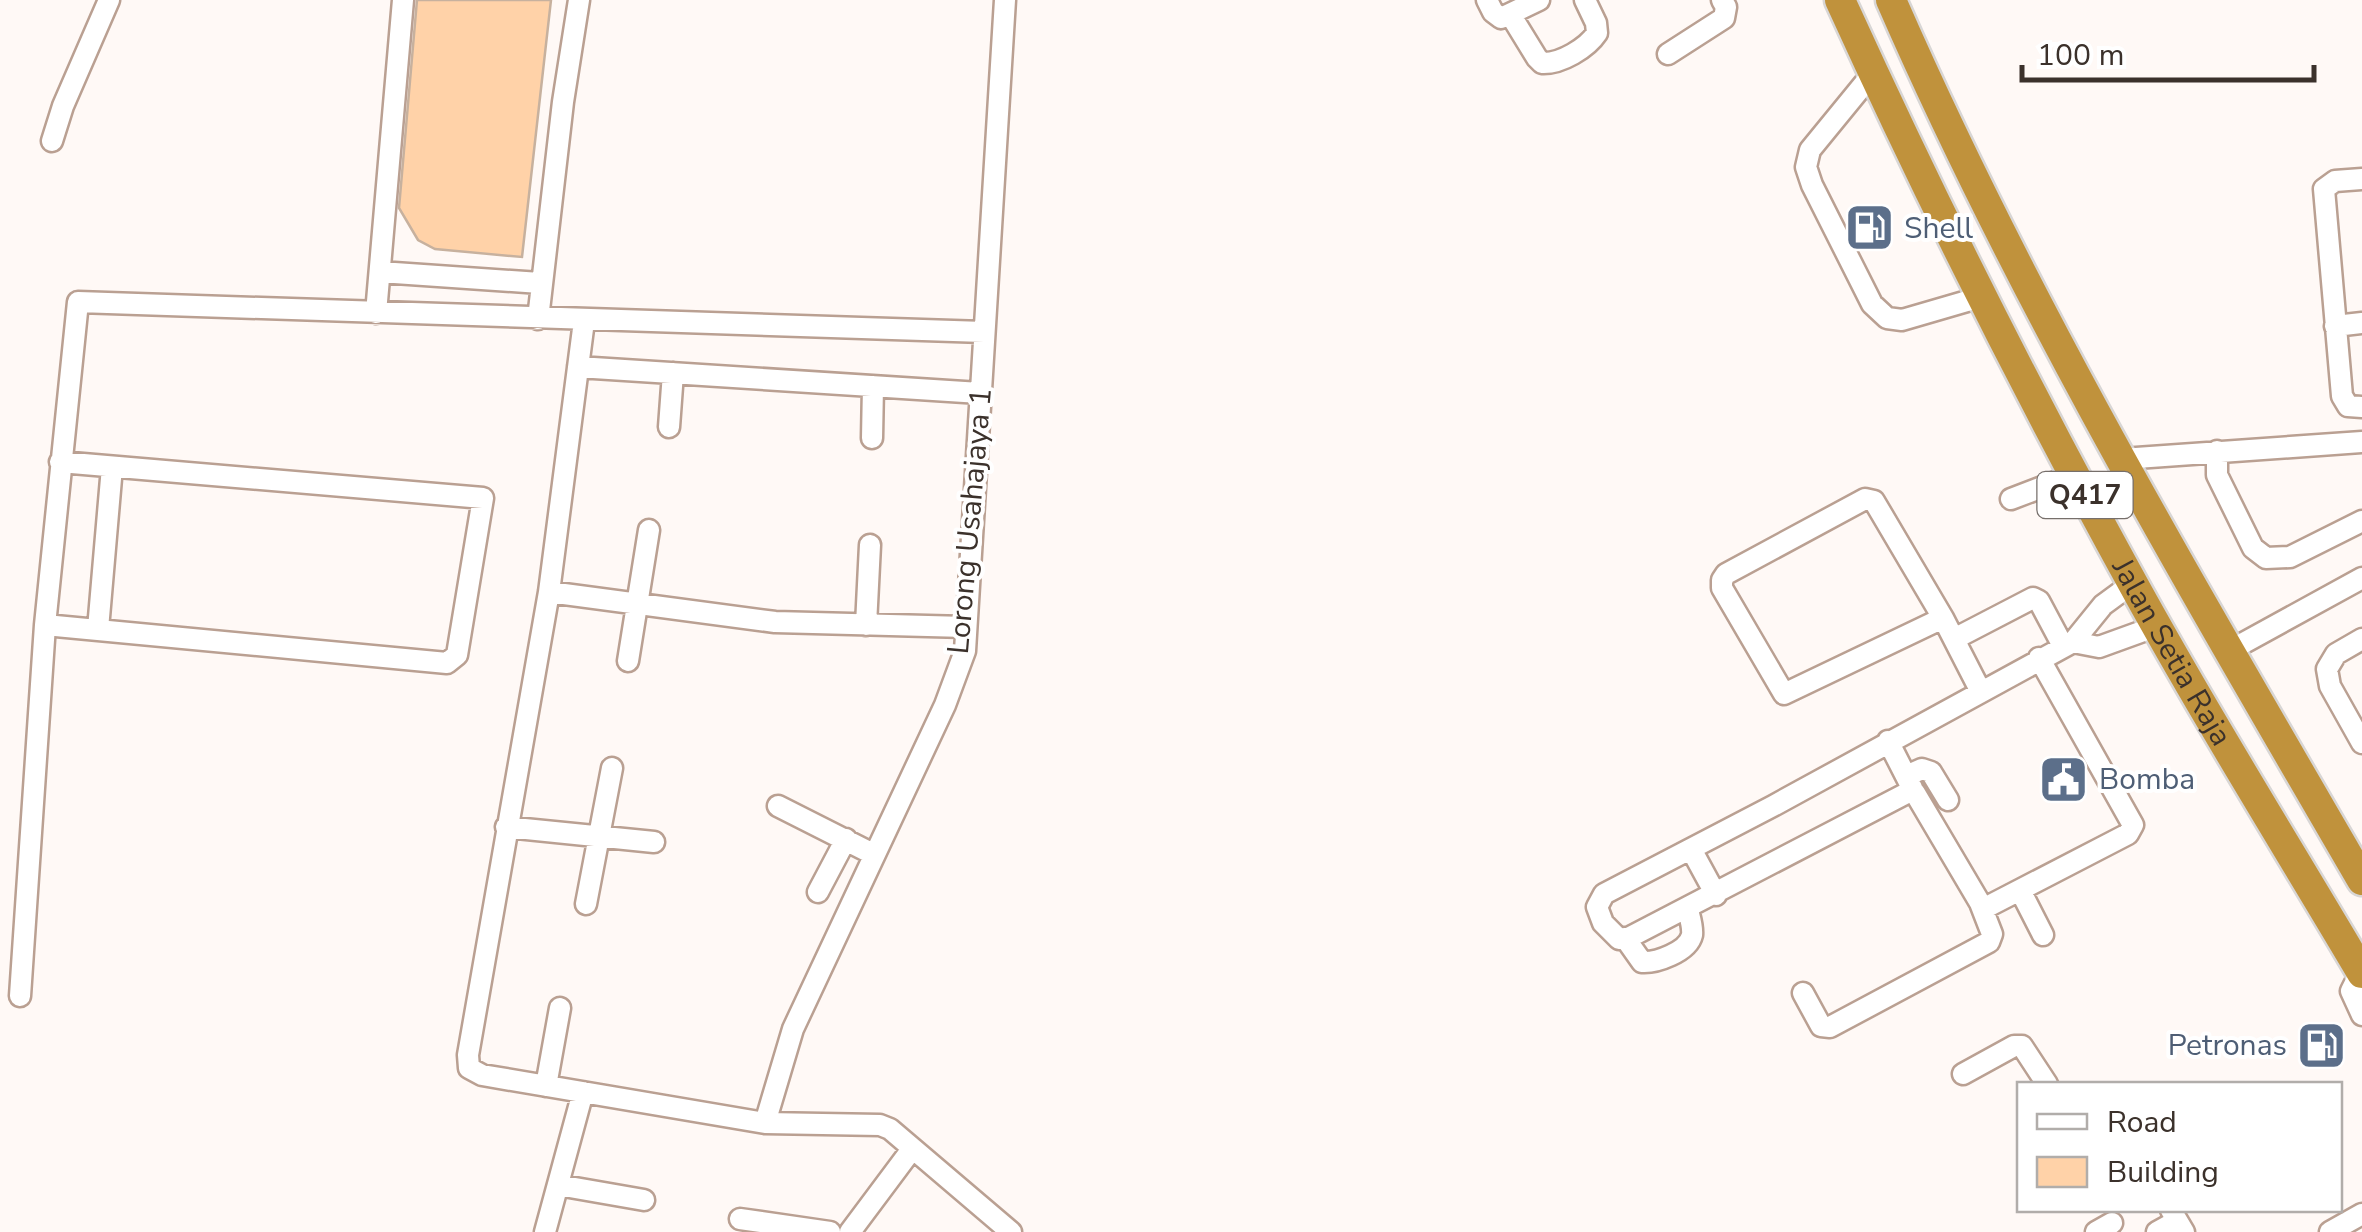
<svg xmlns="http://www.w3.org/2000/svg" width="2362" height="1232" font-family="'Nunito Sans',sans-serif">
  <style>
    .building { fill: #ffd2a8; stroke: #c7b19e; stroke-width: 2.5 }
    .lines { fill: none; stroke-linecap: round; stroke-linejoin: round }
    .minor-casing { stroke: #baa092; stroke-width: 25 }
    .highway-casing { stroke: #d8d6d5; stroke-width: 35 }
    .minor { stroke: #fff; stroke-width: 20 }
    .highway { stroke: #c0923c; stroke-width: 30 }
    .labels { text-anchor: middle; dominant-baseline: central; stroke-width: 8; stroke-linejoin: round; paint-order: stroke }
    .shield { fill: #fff; stroke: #766f6b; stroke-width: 2.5 }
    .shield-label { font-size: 28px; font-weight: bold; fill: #3b312b }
    .service-label { font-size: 30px; fill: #4e5e75; stroke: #fff; text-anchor: start }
    .street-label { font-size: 30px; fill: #3b312b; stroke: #fff }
  </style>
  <rect width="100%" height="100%" fill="#fff9f6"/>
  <path class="building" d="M417,0H551L522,257L435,249L418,240L399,208Z"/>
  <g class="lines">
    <defs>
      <path id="minor" d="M1487,0L1493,12L1501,18L1539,0
        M1510,14L1537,58L1542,63C1561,64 1587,48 1597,33L1596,23L1585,0
        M1668,54L1724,18L1726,7L1722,0
        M1873,73L1810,150L1806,167L1812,185L1872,304L1887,318L1902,320L1981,297
        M52,141L63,106L109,0
        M2362,179L2335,181L2324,189L2342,396L2348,406L2362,407
        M380,272L540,283
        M376,313L403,0
        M538,319L563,102L579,0
        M584,321L549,592L468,1055L469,1068L482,1075L765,1123L880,1125L890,1129L1011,1232
        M2335,326L2362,323
        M578,367L980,393
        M669,427L673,373
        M872,438L873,386
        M2217,451V475L2253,548L2266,558L2290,557L2362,521
        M2122,459L2362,442
        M2011,499L2074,475
        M549,592L775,622L966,627
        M1943,618L1784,694L1722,588V580L1726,574L1865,499L1874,501L1943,618L1980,690
        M45,625L447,663L457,655L483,498L60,462
        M866,625L870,545
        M98,629L112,467
        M1954,639L2033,598L2039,601L2063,646
        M2362,639L2336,654L2327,669L2330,686L2362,743
        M2073,642L2099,647L2157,626
        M2229,651L2362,578
        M628,661L649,530
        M1888,741L1912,788
        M1906,776L1922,769L1931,772L1948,800
        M778,806L873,854
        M506,827L654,842
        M1691,849L1716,895
        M2020,890L2043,935
        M818,892L846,839
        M586,904L612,768
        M1983,909L2128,834L2133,825L2039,658
        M1625,938L1642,962C1656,963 1688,952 1692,935C1693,927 1690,918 1688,910
        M2361,971L2351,991L2362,1015
        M1803,993L1821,1026L1830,1027L1989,942L1992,934L1980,903L1915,793H1907L1630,937L1619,939L1603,923L1597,907L1604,894L1773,806L2073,642L2103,605L2133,583
        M20,996L45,625L78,302L984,332
        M1963,1074L2014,1046H2022L2047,1084
        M546,1086L560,1008
        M765,1123L793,1029L945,705L965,651L1005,0
        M558,1185L644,1200
        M2171,1210L2184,1232
        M740,1219L830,1232
        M545,1232L583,1092
        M850,1232L912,1149
        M2096,1232L2112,1223
        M2157,1232L2177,1221
        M2330,1232L2362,1214"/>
      <g id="highway">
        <path id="s1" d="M1840,0C1930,198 2027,391 2132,582C2205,715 2285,843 2362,973"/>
        <path d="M1891,0C2023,303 2196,594 2362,880"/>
      </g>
    </defs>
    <use href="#minor" class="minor-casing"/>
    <use href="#highway" class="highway-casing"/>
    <use href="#minor" class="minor"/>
    <use href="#highway" class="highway"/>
  </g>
  <defs>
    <symbol id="fuel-square" viewBox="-11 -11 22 22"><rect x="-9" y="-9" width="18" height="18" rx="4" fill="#5c6f8a" stroke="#fff"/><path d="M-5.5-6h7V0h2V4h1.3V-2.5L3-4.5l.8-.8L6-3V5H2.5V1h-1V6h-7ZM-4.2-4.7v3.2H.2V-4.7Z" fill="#fff"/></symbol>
    <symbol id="civic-square" viewBox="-11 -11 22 22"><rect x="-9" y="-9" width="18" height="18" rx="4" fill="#5c6f8a" stroke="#fff"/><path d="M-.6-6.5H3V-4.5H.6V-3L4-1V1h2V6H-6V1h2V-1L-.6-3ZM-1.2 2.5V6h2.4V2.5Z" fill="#fff"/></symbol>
  </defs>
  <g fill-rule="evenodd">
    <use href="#fuel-square" x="1842" y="200" width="55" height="55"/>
    <use href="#civic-square" x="2036" y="752" width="55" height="55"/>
    <use href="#fuel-square" x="2294" y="1018" width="55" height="55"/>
  </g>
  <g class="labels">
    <rect class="shield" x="2037.5" y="472" width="95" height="46" rx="8"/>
    <g class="shield-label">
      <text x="2085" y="495">Q417</text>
    </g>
    <g class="service-label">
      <text x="1904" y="228">Shell</text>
      <text x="2099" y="779">Bomba</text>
      <text x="2287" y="1045" text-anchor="end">Petronas</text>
    </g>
    <g class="street-label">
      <text transform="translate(970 521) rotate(-85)">Lorong Usahajaya 1</text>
      <text stroke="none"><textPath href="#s1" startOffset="732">Jalan Setia Raja</textPath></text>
    </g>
  </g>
  <rect x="2017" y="1082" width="325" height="130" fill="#ffffff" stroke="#b1adaa" stroke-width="2.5"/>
  <rect x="2037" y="1114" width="50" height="15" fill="#ffffff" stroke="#b1adaa" stroke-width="2.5"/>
  <text x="2107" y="1132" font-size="30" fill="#3b312b">Road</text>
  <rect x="2037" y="1157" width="50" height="30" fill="#ffd2a8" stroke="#b1adaa" stroke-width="2.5"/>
  <text x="2107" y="1182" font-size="30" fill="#3b312b">Building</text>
  <path d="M2022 65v15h292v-15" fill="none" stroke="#3b312b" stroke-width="5"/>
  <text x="2037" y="65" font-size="30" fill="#3b312b" stroke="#ffffff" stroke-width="8" paint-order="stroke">100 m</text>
</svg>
